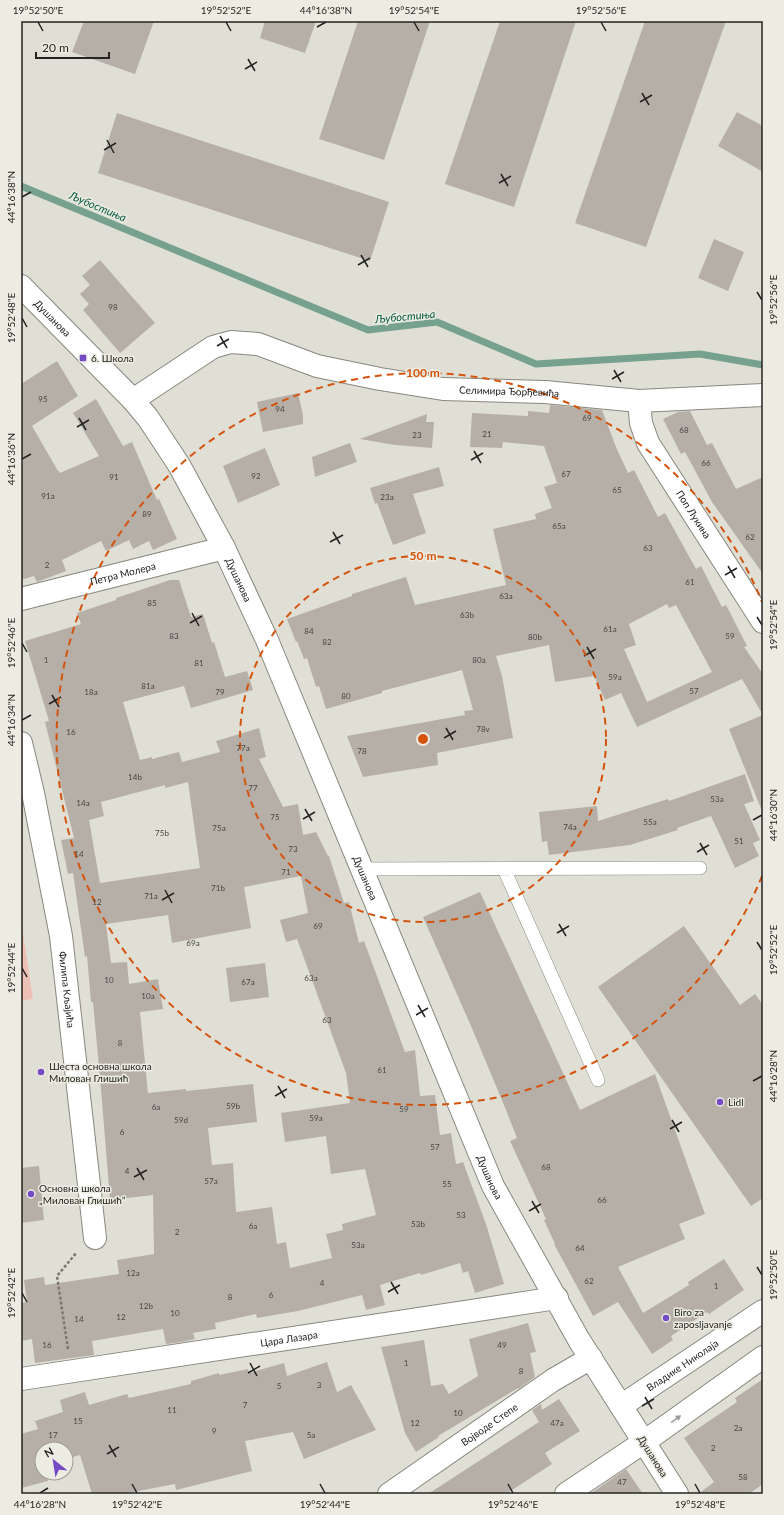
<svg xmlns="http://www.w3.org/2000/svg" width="784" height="1515" font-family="Lato,sans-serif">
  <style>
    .pitch { fill: #edc0b5 }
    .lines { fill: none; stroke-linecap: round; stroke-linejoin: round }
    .stream { stroke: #76a18e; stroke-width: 7 }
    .building { fill: #b6afa8; fill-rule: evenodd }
    .service-casing { stroke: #88877e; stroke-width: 14 }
    .minor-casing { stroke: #88877e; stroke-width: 24 }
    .tertiary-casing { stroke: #88877e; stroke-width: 24 }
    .primary-casing { stroke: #88877e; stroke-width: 24 }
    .path { stroke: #797872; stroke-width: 2.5; stroke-dasharray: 3 2; stroke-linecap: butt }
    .service { stroke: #fff; stroke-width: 13 }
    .minor { stroke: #fff; stroke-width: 22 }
    .tertiary { stroke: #fff; stroke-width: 22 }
    .primary { stroke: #fff; stroke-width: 22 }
    .oneway { fill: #9c9c9b }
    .ticks { fill: none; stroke: #242320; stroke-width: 1.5 }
    .ring { fill: none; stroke: #d4540e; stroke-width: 2; stroke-dasharray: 7 5 }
    .poi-dot { fill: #744bc4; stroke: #edece2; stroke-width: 1.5 }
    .labels { text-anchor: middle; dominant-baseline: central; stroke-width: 3; stroke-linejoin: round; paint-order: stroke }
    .number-label { font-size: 8px; fill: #484642 }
    .street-label { font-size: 10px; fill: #242320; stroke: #edece2 }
    .poi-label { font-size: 10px; fill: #242320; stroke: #edece2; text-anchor: start }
    .water-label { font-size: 11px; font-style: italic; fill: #055a41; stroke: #edece2 }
    .centre { fill: #d4540e; stroke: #edece2; stroke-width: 2 }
    .ring-label { font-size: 12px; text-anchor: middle; font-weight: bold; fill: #d4540e; stroke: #edece2; stroke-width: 3; stroke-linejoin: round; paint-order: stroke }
    .neatline { fill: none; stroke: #242320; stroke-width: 1.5 }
    .ticks-label { font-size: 10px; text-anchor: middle; fill: #242320 }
  </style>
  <rect width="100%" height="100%" fill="#e0dfd5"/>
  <path class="pitch" d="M21,920L33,999L21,1001Z"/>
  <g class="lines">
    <path class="stream" d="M21,186L368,330L437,322L536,364L700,354L763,365"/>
  </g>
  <path class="building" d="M84,21H154L135,74L72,52Z
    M265,21H316L305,53L260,38Z
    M358,21H430L384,160L319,139Z
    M500,21H576L514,207L445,184Z
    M645,21H726L646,247L575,223Z
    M737,112L763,126V172L718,146Z
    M117,113L389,202L370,261L98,173Z
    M714,239L744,252L728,291L698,278Z
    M100,260L155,323L120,353L83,310L89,304L80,294L90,285L82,276Z
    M57,361L78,396L32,426L58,471H59L60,473L99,456L73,413L96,399L123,446L132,442L157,500L159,499L177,539L153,550L149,541L133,549L129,540L106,551L101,541L62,560L66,571L37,582L34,576L21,580V384Z
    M298,393L303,415V424L263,432L257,402Z
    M550,405L602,410L616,447L628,473L634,470L658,517L665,513L696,569L701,566L722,607L726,605L747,646L744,647L763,674V715L742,679L637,727L621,693L605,700L594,676L555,682L549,645L496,656L502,676L513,738L437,753L438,765L363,777L347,736L465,715L464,711L473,710L462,670L382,691V693L326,709L319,686L316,687L307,658L304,659L297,641L296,642L287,619L352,596V594L406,577L415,605L506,585L493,529L536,519L535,514L552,508L544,487L557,483L544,446L503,442L502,448L470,447L472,413L528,416V411L549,413ZM667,604L669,608L676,605L712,672L647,702L624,649L636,645L629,624Z
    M690,411L707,445L712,443L736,489L763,477V574L712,502L685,452L681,454L663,419L678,412Z
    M427,414L426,422H434L432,448L395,445L360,439Z
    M350,443L357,462L315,477L312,457Z
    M265,448L280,485L238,503L223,466Z
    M439,467L444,486L413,494L426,533L393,545L377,503L375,504L370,488Z
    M170,580H179L191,617L203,614L212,643L214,642L225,677L247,671L253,690L191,708L184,686L123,702L140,760L152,757V759L179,752L182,762L220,752L216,741L259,728L266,757L259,759L283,807L298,804L303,835L316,832L328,856H329L344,903L349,902L359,943L364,941L405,1052L415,1050L420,1096L435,1095L440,1135L451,1133L456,1164L463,1162L486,1224L504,1284L475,1293L468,1271L463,1273L460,1263L421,1275L420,1273L380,1285L385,1305L366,1310L362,1295L298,1311L257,1318L256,1314L215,1323L216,1329L193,1333L195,1339L181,1342L166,1344L163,1329L92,1341L94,1355L35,1363L32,1339L21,1341V1303L27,1302L24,1280L44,1277L45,1285L119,1274L117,1260L154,1254L153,1195L110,1200L101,1089L93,1002H91L87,956L85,957L73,873L68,874L61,840L74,838L45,722L49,721L25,641L81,624L77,613L116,600V598ZM188,782L200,868L100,883L89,820L104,816L101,802L165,785V788ZM301,876L308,913L280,920L286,942L297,939L346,1073L350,1103L281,1113L285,1142L326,1136L331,1174L365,1169L376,1215L342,1224L343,1230L326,1234L332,1258L290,1268L286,1242L277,1244L272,1207L236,1212L233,1163L212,1165L208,1128L257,1122L253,1084L186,1091V1089L148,1093L140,1012L163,1009L158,979L129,984L127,962L111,963L106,924L168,915L172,943L251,928L244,887Z
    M763,715V811H762L729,729Z
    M745,774L754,801L744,804L760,840L753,843L759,856L735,868L711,816L677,828L678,830L630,845L549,855L547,841L542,842L539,812L597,806L598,821L668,799L669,801Z
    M480,892L580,1110L655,1074L705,1214L679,1224L685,1239L618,1267L643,1313L689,1285L688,1282L724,1259L744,1290L709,1314L707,1312L671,1336L673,1340L652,1354L618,1302L593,1316L554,1244H555L544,1220L546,1219L510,1141L517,1138L506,1110L471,1026L423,917Z
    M684,926L740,1005L755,994L763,1005V1198L751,1206L598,987Z
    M265,963L269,997L230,1002L226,968Z
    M39,1166L44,1220L21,1223V1168Z
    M528,1323L536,1352L530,1353L535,1377L518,1389V1388L438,1436L439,1437L416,1452L405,1433L381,1347L424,1340L431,1386L443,1384L449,1394L478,1376L469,1339Z
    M327,1362L337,1392L351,1385L376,1430L304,1459L293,1432L245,1441L252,1471L176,1490L175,1484L123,1494H92L80,1455L66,1459V1449H42V1473H46L48,1481L21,1488V1434L38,1429L35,1421L63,1412L60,1400L85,1392L89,1405L127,1394L129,1398L191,1384V1381L219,1373V1375L248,1369L249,1373L284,1363L287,1376Z
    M763,1379V1484L749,1494H698L714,1482L684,1438L737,1402L735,1398Z
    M559,1399L580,1431L545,1453L552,1464L506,1494H428L539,1422L532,1410L541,1404L542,1410Z
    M626,1469L643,1494H590Z"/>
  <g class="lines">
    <defs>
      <path id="service" d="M362,869L700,868
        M504,869L598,1080"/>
      <g id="minor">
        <path id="s1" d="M133,400L213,347L231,342L258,344L317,366L380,379L443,389L545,392L639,401L763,395"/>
        <path id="s2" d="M639,401L641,423L648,443L763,622"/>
        <path id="s3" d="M21,599L224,548"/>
        <path id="s4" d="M21,743L33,793L61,936L95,1238"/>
        <path id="s5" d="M21,1379L557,1298"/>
        <path id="s6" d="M389,1494L553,1380L591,1358"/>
        <path d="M566,1494L644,1442"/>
      </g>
      <g id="tertiary">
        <path id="s7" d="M21,286L133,400L148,418L179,465L224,548L267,640L493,1186L579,1340L621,1406"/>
      </g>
      <g id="primary">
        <path d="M644,1442L763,1357"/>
        <path id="s8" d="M677,1494L621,1406L763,1311"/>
      </g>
    </defs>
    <use href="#service" class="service-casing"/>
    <use href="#minor" class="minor-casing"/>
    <use href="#tertiary" class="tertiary-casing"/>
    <use href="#primary" class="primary-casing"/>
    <path class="path" d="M68,1349L57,1276L77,1252"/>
    <use href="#service" class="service"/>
    <use href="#minor" class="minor"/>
    <use href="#tertiary" class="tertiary"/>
    <use href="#primary" class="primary"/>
  </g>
  <defs><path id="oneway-solid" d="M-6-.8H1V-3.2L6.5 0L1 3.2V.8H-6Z"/></defs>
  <use class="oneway" href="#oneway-solid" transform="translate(676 1419) rotate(-36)"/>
  <path class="ticks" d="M38,22L43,31M226,22L231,31M414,22L419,31M601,22L606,31M317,27L326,22M248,59L255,71M245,69L257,62M642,93L649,105M640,102L652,95M107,140L114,153M104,150L116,143M501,174L508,186M499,183L511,176M22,197L31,192M361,255L368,267M358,265L370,258M757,292L762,300M22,318L27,327M220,336L227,348M217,346L229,339M614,370L621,382M612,379L624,372M79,418L86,430M77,427L89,420M474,451L481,463M22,459L31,454M471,460L483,453M333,532L340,544M330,542L343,535M728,566L735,578M725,575L737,568M192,613L199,626M757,617L762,625M190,623L202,616M22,643L27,652M587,647L594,659M584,656L596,649M52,695L59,707M49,704L61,697M22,720L31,715M446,728L453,740M444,738L456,731M305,809L312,821M303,819L315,812M753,820L762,815M700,843L707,855M697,852L709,845M165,890L172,903M162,900L174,893M559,924L566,936M557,933L569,926M757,942L762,950M22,968L27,977M418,1005L425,1017M416,1015L428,1008M753,1081L762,1076M278,1086L285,1098M275,1096L287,1089M672,1120L679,1132M670,1129L682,1122M137,1168L144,1180M134,1177L147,1170M532,1201L539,1213M529,1211L541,1204M757,1267L762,1275M391,1282L398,1294M388,1292L400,1285M22,1293L27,1302M250,1363L257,1376M248,1373L260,1366M645,1397L652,1409M642,1406L654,1399M109,1445L116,1457M107,1454L119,1447M132,1484L137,1493M320,1484L325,1493M508,1484L513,1493M695,1484L700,1493M40,1493L48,1488"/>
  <g class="ring">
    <circle cx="423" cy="739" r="183"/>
    <path d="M762 876A366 366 0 1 1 762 602"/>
  </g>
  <g class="poi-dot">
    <rect x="79" y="354" width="8" height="8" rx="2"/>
    <circle cx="41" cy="1072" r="4"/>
    <circle cx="720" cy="1102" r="4"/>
    <circle cx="31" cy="1194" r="4"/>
    <circle cx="666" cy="1318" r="4"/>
  </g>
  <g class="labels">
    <g class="number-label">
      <text x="113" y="307">98</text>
      <text x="43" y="399">95</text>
      <text x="280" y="409">94</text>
      <text x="587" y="418">69</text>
      <text x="684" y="430">68</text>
      <text x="487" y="434">21</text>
      <text x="417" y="435">23</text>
      <text x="706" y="463">66</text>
      <text x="566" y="474">67</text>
      <text x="256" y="476">92</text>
      <text x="114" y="477">91</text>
      <text x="617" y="490">65</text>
      <text x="48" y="496">91a</text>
      <text x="387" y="497">23a</text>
      <text x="147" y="514">89</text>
      <text x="559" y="526">65a</text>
      <text x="750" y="537">62</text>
      <text x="648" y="548">63</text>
      <text x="47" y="565">2</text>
      <text x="690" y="582">61</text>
      <text x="506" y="596">63a</text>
      <text x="152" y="603">85</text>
      <text x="467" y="615">63b</text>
      <text x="610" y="629">61a</text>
      <text x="309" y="631">84</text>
      <text x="174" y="636">83</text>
      <text x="730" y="636">59</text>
      <text x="535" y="637">80b</text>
      <text x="327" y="642">82</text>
      <text x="46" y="660">1</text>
      <text x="479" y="660">80a</text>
      <text x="199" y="663">81</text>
      <text x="615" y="677">59a</text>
      <text x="148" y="686">81a</text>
      <text x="694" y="691">57</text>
      <text x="91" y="692">18a</text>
      <text x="220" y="692">79</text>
      <text x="346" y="696">80</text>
      <text x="483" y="729">78v</text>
      <text x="71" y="732">16</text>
      <text x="243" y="748">77a</text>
      <text x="362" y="751">78</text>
      <text x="135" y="777">14b</text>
      <text x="253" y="788">77</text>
      <text x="717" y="799">53a</text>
      <text x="83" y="803">14a</text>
      <text x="275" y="817">75</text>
      <text x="650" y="822">55a</text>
      <text x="570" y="827">74a</text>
      <text x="219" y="828">75a</text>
      <text x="162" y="833">75b</text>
      <text x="739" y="841">51</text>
      <text x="293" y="849">73</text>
      <text x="79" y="854">14</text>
      <text x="286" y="872">71</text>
      <text x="218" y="888">71b</text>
      <text x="151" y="896">71a</text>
      <text x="97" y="902">12</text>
      <text x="318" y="926">69</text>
      <text x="193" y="943">69a</text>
      <text x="311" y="978">63a</text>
      <text x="109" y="980">10</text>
      <text x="248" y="982">67a</text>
      <text x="148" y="996">10a</text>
      <text x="327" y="1020">63</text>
      <text x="120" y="1043">8</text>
      <text x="382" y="1070">61</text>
      <text x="233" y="1106">59b</text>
      <text x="156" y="1107">6a</text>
      <text x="404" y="1109">59</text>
      <text x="316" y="1118">59a</text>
      <text x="181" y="1120">59d</text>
      <text x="122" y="1132">6</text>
      <text x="435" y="1147">57</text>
      <text x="546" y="1167">68</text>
      <text x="127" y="1171">4</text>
      <text x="211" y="1181">57a</text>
      <text x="447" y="1184">55</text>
      <text x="602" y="1200">66</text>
      <text x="461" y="1215">53</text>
      <text x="418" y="1224">53b</text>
      <text x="253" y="1226">6a</text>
      <text x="177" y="1232">2</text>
      <text x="358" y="1245">53a</text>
      <text x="580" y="1248">64</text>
      <text x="133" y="1273">12a</text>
      <text x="589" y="1281">62</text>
      <text x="322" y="1283">4</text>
      <text x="716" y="1286">1</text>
      <text x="271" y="1295">6</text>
      <text x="230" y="1297">8</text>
      <text x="146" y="1306">12b</text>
      <text x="175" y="1313">10</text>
      <text x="121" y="1317">12</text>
      <text x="79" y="1319">14</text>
      <text x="47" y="1345">16</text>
      <text x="502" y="1345">49</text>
      <text x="406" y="1363">1</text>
      <text x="521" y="1371">8</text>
      <text x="319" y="1385">3</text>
      <text x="279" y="1386">5</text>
      <text x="245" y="1405">7</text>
      <text x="172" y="1410">11</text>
      <text x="458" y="1413">10</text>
      <text x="78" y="1421">15</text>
      <text x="415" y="1423">12</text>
      <text x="557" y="1423">47a</text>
      <text x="738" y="1428">2a</text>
      <text x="214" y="1431">9</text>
      <text x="53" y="1435">17</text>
      <text x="311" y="1435">5a</text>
      <text x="713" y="1448">2</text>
      <text x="743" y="1477">58</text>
      <text x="622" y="1482">47</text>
    </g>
    <g class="street-label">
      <text stroke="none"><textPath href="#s7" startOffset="45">Душанова</textPath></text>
      <text stroke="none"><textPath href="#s1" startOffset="399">Селимира Ђорђевића</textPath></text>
      <text stroke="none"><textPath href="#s2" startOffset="128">Поп Лукина</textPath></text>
      <text stroke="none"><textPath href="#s3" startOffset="105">Петра Молера</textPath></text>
      <text stroke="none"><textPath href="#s7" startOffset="369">Душанова</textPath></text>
      <text stroke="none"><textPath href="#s7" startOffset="693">Душанова</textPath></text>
      <text stroke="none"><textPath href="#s4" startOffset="251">Филипа Кљајића</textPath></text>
      <text stroke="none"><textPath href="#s7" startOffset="1017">Душанова</textPath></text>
      <text stroke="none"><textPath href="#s5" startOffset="271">Цара Лазара</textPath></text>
      <text stroke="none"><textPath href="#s8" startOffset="178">Владике Николаја</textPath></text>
      <text stroke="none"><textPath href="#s6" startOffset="122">Војводе Степе</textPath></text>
      <text transform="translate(653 1456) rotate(58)">Душанова</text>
    </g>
    <g class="poi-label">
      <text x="91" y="358">6. Школа</text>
      <text x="49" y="1066">Шеста основна школа<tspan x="49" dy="12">Милован Глишић</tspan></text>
      <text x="728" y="1102">Lidl</text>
      <text x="39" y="1188">Основна школа<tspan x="39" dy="12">„Милован Глишић”</tspan></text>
      <text x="674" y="1312">Biro za<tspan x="674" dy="12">zaposljavanje</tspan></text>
    </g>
    <g class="water-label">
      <text transform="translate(98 206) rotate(23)">Љубостиња</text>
      <text transform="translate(405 316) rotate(-5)">Љубостиња</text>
    </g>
  </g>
  <circle cx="423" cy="739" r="6" class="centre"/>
  <g class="ring-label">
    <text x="423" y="377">100 m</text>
    <text x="423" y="560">50 m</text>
  </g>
  <rect width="784" height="1515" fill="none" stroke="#edece2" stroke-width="44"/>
  <g transform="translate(54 1461) rotate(330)"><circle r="19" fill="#edece2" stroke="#9d9c94"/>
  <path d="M0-3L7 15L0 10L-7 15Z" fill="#744bc4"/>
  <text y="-6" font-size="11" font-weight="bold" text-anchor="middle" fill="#242320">N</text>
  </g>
  <path d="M36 52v6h73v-6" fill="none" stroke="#242320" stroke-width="2"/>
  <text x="42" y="52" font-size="12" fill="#242320" stroke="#edece2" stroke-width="3" paint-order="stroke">20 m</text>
  <rect x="22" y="22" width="740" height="1471" class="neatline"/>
  <g class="ticks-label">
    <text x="38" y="14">19°52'50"E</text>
    <text x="226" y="14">19°52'52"E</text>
    <text x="326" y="14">44°16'38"N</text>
    <text x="414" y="14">19°52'54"E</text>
    <text x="601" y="14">19°52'56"E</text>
    <text transform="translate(11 197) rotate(-90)" y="4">44°16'38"N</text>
    <text transform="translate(773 300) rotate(-90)" y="4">19°52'56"E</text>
    <text transform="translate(11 318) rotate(-90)" y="4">19°52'48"E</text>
    <text transform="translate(11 459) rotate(-90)" y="4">44°16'36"N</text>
    <text transform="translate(773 625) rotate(-90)" y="4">19°52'54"E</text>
    <text transform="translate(11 643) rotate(-90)" y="4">19°52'46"E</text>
    <text transform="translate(11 720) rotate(-90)" y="4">44°16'34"N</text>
    <text transform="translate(773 815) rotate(-90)" y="4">44°16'30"N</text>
    <text transform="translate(773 950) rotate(-90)" y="4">19°52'52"E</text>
    <text transform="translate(11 968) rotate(-90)" y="4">19°52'44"E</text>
    <text transform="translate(773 1076) rotate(-90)" y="4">44°16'28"N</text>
    <text transform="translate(773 1275) rotate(-90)" y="4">19°52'50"E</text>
    <text transform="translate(11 1293) rotate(-90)" y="4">19°52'42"E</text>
    <text x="40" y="1508">44°16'28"N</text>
    <text x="137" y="1508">19°52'42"E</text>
    <text x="325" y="1508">19°52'44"E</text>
    <text x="513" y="1508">19°52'46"E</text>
    <text x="700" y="1508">19°52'48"E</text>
  </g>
</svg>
